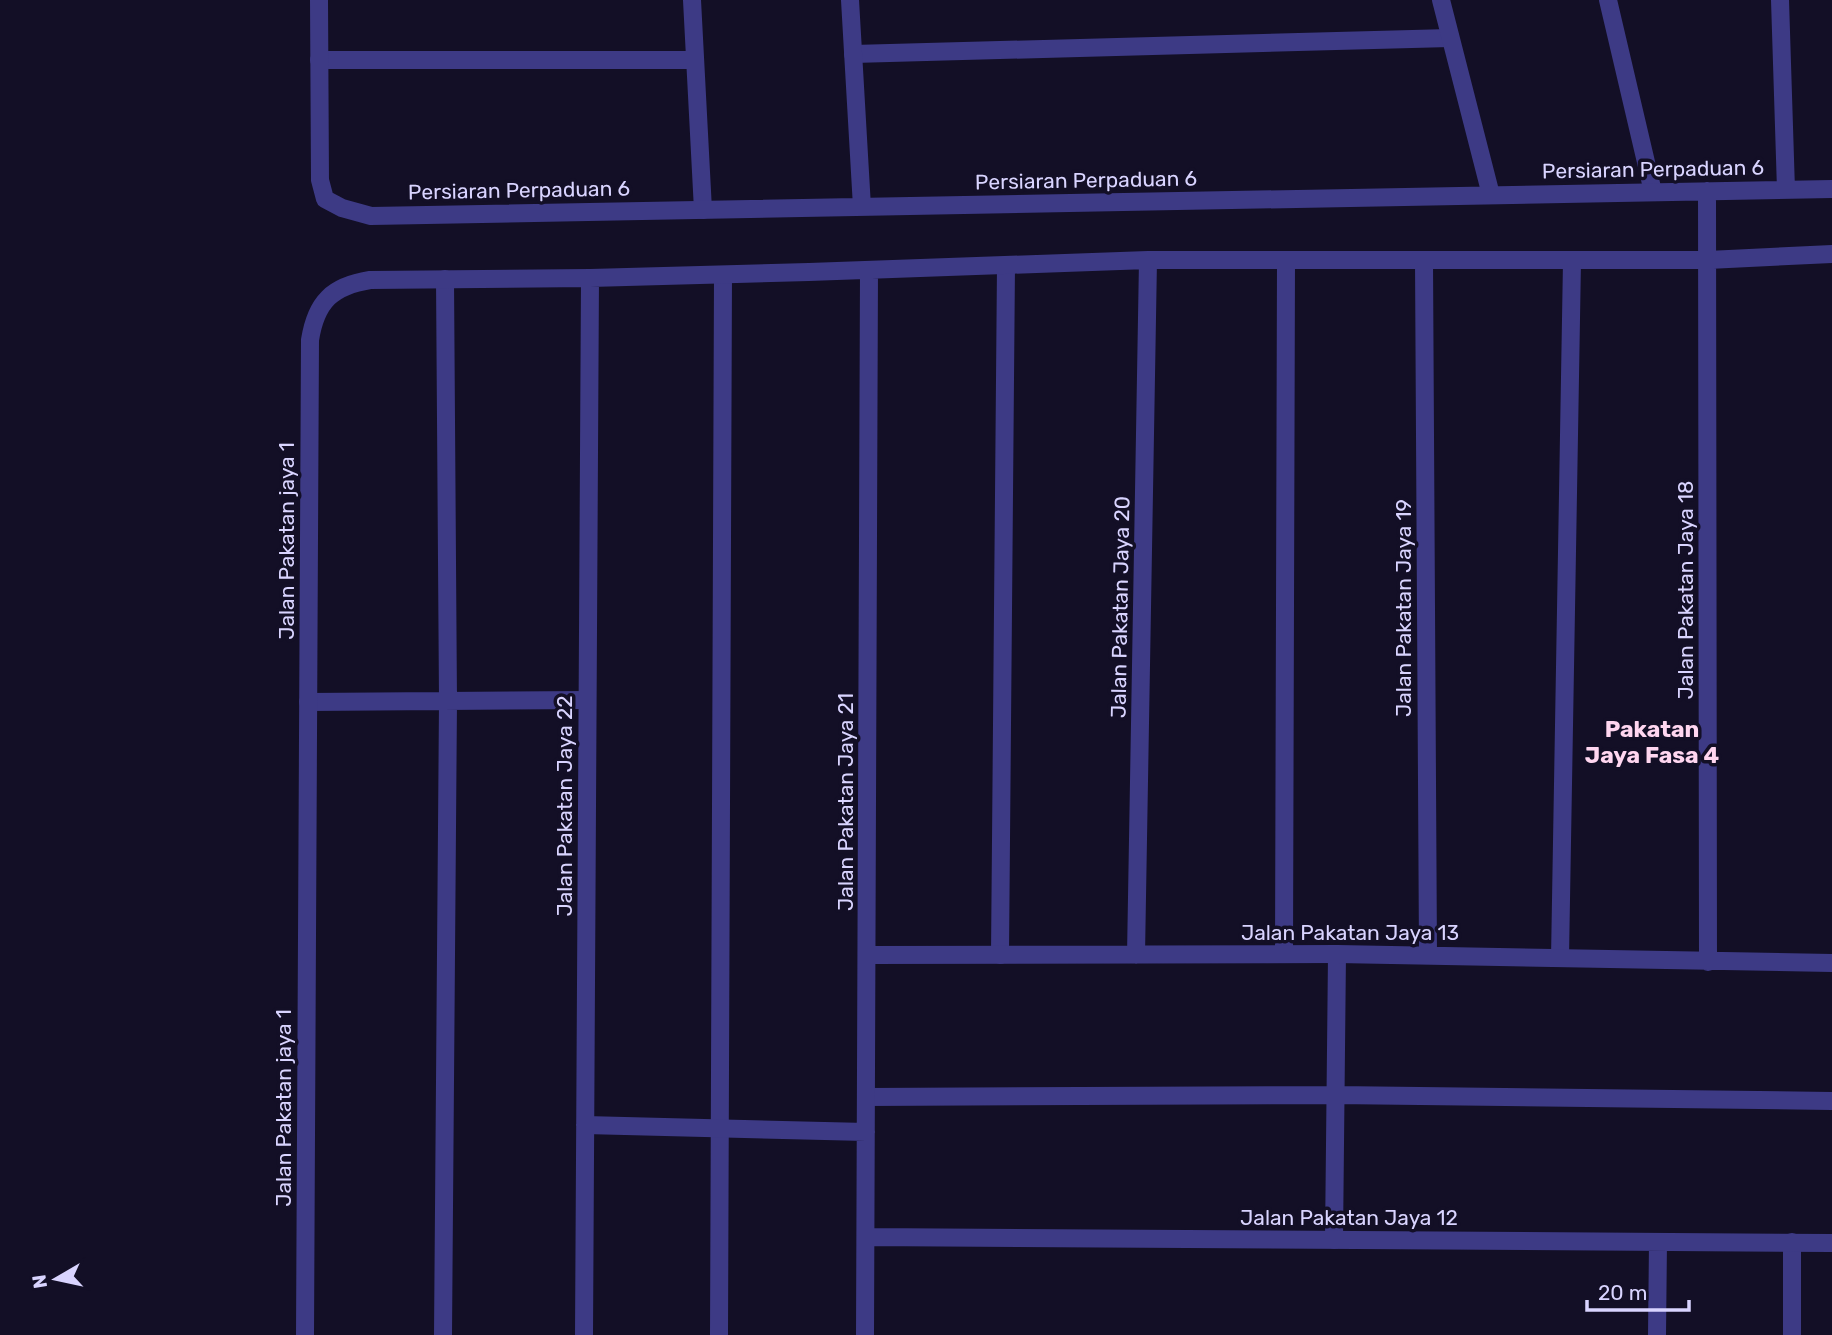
<svg xmlns="http://www.w3.org/2000/svg" width="1832" height="1335" font-family="Rubik,sans-serif">
  <style>
    .lines { fill: none; stroke-linecap: round; stroke-linejoin: round }
    .service { stroke: #3d3a85; stroke-width: 18 }
    .minor { stroke: #3d3a85; stroke-width: 18 }
    .labels { text-anchor: middle; dominant-baseline: central; stroke-width: 7; stroke-linejoin: round; paint-order: stroke }
    .street-label { font-size: 21px; fill: #d9d4ff; stroke: #130f26 }
    .neighbourhood-label { font-size: 23px; font-weight: bold; fill: #ffd6f0; stroke: #130f26 }
  </style>
  <rect width="100%" height="100%" fill="#130f26"/>
  <g class="lines">
    <path class="service" d="M692,0L703,210
      M1608,0L1653,192
      M853,54L1450,38
      M319,60H695
      M308,702L587,700
      M1284,954L1286,261
      M1000,955L1006,265
      M1560,958L1572,261
      M866,1097L1335,1095L1832,1101
      M1334,1240L1337,954
      M443,1335L448,701L445,279
      M719,1335L723,275
      M1792,1335V1242"/>
    <path class="minor" d="M319,0L320,180L325,199L342,208L371,216L1832,189
      M850,0L862,207
      M1441,0L1491,195
      M1780,0L1786,190
      M1707,191L1708,962
      M1424,261L1428,955
      M867,955L1337,954L1832,963
      M1136,955L1148,260
      M585,1125L866,1132
      M866,1237L1832,1243
      M305,1335L310,340C316,302 332,286 370,280L590,278L809,272L1148,260H1708L1832,254
      M584,1335L590,278
      M865,1335L869,270
      M1657,1335L1658,1242"/>
  </g>
  <g class="labels">
    <g class="street-label">
      <text transform="translate(1653 169) rotate(-1)">Persiaran Perpaduan 6</text>
      <text transform="translate(1086 180) rotate(-1)">Persiaran Perpaduan 6</text>
      <text transform="translate(519 190) rotate(-1)">Persiaran Perpaduan 6</text>
      <text transform="translate(286 541) rotate(-90)">Jalan Pakatan jaya 1</text>
      <text transform="translate(1685 590) rotate(-90)">Jalan Pakatan Jaya 18</text>
      <text transform="translate(1120 607) rotate(-89)">Jalan Pakatan Jaya 20</text>
      <text transform="translate(1403 608) rotate(-90)">Jalan Pakatan Jaya 19</text>
      <text transform="translate(845 802) rotate(-90)">Jalan Pakatan Jaya 21</text>
      <text transform="translate(564 806) rotate(-90)">Jalan Pakatan Jaya 22</text>
      <text x="1350" y="932">Jalan Pakatan Jaya 13</text>
      <text transform="translate(283 1108) rotate(-90)">Jalan Pakatan jaya 1</text>
      <text x="1349" y="1217">Jalan Pakatan Jaya 12</text>
    </g>
    <g class="neighbourhood-label">
      <text x="1652" y="729">Pakatan<tspan x="1652" dy="26">Jaya Fasa 4</tspan></text>
    </g>
  </g>
  <g transform="translate(56 1279) rotate(261)" stroke="#130f26" stroke-width="5" paint-order="stroke">
  <path d="M0-5L12 26L0 18L-12 26Z" fill="#d9d4ff"/>
  <text y="-10" font-size="19" font-weight="bold" text-anchor="middle" fill="#d9d4ff">N</text>
  </g>
  <path d="M1587 1300v10h102v-10" fill="none" stroke="#d9d4ff" stroke-width="3.5"/>
  <text x="1598" y="1300" font-size="21" fill="#d9d4ff" stroke="#130f26" stroke-width="5" paint-order="stroke">20 m</text>
</svg>
